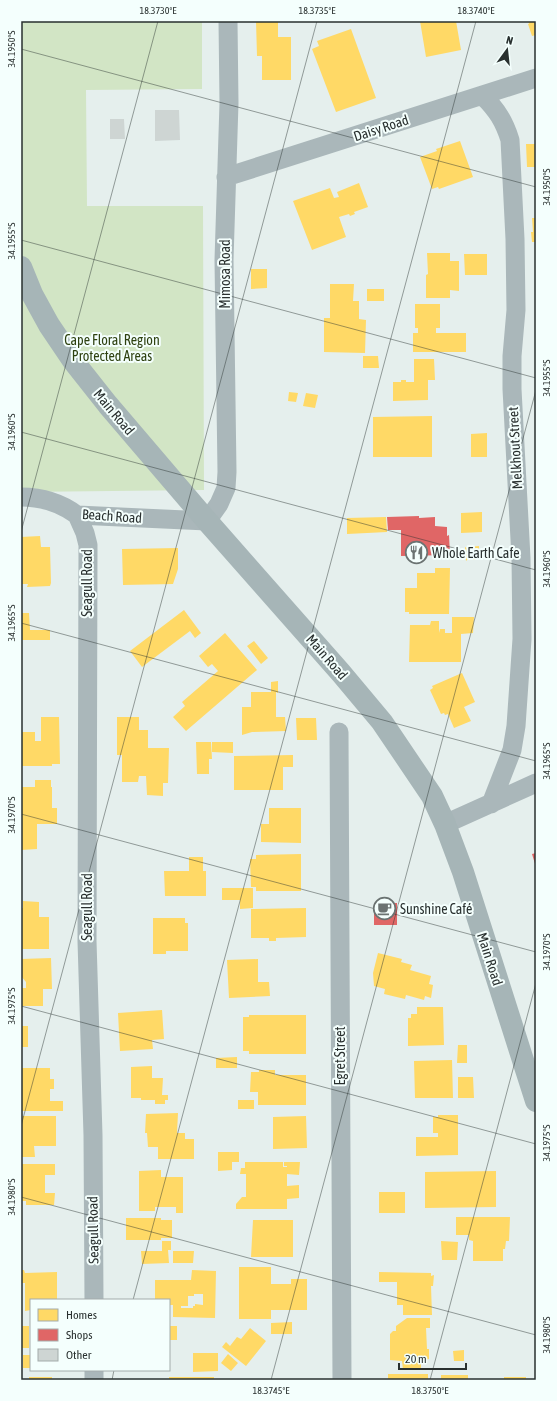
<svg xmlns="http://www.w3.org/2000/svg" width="557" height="1401" font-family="'Asap Condensed',sans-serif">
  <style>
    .green { fill: #d2e5c5 }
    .homes { fill: #ffd966; fill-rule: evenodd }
    .shops { fill: #e06666 }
    .building { fill: #ced5d3 }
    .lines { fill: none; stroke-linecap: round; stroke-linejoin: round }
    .minor { stroke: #aab7ba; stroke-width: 19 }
    .secondary { stroke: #a6b5b7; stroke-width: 22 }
    .ticks { fill: none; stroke: #29302f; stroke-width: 1; stroke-opacity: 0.45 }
    .labels { text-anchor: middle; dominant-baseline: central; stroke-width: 4; stroke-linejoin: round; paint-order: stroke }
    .street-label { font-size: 14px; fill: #29302f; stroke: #f4fffd }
    .park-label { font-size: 14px; fill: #2e4110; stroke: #f4fffd }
    .poi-label { font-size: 14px; fill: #29302f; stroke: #f4fffd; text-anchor: start }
    .neatline { fill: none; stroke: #29302f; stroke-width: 1.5 }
    .ticks-label { font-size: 10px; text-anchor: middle; fill: #29302f }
  </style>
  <rect width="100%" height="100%" fill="#e5efed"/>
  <path class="green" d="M21,21H202V89L86,90L87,206H203L204,490L21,492Z"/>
  <path class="homes" d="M256,21H278V37H291V80H262V56H257Z
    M420,21H456L461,50L426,57Z
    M528,21H536V35L532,36L528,24H529Z
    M351,29L376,98L336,112L312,49L319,46L317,41Z
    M460,141L473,177L439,189L438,187L432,189L420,157L437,151L436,149Z
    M526,144H536V167H527Z
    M359,183L368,207L354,212L355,214L350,216L349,214L339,217L346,237L312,250L293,201L330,188L334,198L339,197L337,192Z
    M532,218H536V242H532L531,232H533Z
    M427,253H450V261H459V291L450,290V298H426V275L428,274Z
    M464,254H487V275H465Z
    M251,269H267V288L251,289Z
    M330,284H354L353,301H359V319L366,320L365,353L324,352V318H330Z
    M367,289H384V301H367Z
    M415,304H440V328H436V333H466V352H413V333H418V328H415Z
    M363,356H378L379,368H363Z
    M414,359H434L435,380H428V400L393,401V382H401V380H406V382H414Z
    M289,392L298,393L296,402L288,401Z
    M306,393L318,395L315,408L303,406Z
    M432,416V457H373V417Z
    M487,433V457H471V434Z
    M482,512V532L461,533V513Z
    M386,517L387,532L347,534V518Z
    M40,536L41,547H50L51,583L50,586L27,587L28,584H21V537Z
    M479,546V560H470V557L466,561L465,547L469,549V547Z
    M178,548V569L173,584L123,585L122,549Z
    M435,568H450L449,614H409V612H405V588H417V573H435Z
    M184,610L201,633L195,638L190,631L142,667L130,651Z
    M21,613H29L30,630H50V640H21Z
    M452,617H474L473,633L461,634V662H409L410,625H430L431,621H439V633L440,629H445V633H452Z
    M225,633L257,670L186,731L173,717L185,706L182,702L218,671L212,664L208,667L199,656Z
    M254,641L268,658L261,664L247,646Z
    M462,673L475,702L464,707L471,721L454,728L448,714L445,715L444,713L441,714L430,690L433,688L432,686Z
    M278,681V693L276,692V717H285L286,731L252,732L242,735V707H251V692H271V682Z
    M41,717H59L60,764H52V766H21V732H35V741H41Z
    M117,717H139V730H148V748H169L168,783H163V796L147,795L146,776H139L138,782H122V755H117Z
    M296,718H316L317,740H297Z
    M196,742H211L212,759H209V774H197Z
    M212,742H233V753L212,752Z
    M293,755V767H283V790H234V756Z
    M35,780H51V787H52V808H57V824H37V849L21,850V787H35Z
    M269,808H301V843L261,842V824H269Z
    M301,854V891H256V887H251L250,859H256V855Z
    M189,857H203V871H206V896H165L164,871H189Z
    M222,888H253V908L240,909V900H222Z
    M23,901L39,902V917H49V949H21V908H23Z
    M306,908V937L276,938V941H269V938H251V909Z
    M153,918H185V923H188V951H166V954H153Z
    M378,953L402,959L401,962L412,965L410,970L431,976L429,984L433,985L431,998L425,996L424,1000L406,995L405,999L384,994L385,989L374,986L373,973Z
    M51,958L52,989H43V1006H21V988H26V982L21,976V959Z
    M258,959V982H269L270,996L229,998L227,960Z
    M417,1007H443L444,1045L408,1046V1018H411V1014H417Z
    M162,1010L164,1039L152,1040L153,1049L120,1051L118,1013Z
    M249,1015H306V1054H249V1051H243V1017H249Z
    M21,1026H28V1047H21Z
    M458,1045H467V1063H457Z
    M237,1057V1068H216V1058Z
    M452,1060L453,1098H415L414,1061Z
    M152,1066V1078H163L162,1095H168V1100H165V1104H155V1100H141V1098H131V1067Z
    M21,1068H50V1079H54V1089H50V1101H63V1111H21Z
    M259,1070H275V1075H306V1105H258V1092H250L251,1072H259Z
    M458,1077H473L474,1098H458Z
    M238,1100H254V1109H238Z
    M178,1113L177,1133H185V1139H194V1159H158V1147H148L147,1133H145L146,1114Z
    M438,1115H458V1155L416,1156V1137H438V1133H433V1117H438Z
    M22,1116H56V1146H34L35,1157H21Z
    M306,1116L307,1148L273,1149V1117Z
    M218,1152H239V1162H232V1170L218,1171Z
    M245,1162H259L258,1168L259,1162H283V1167H287V1166H284V1162H300L299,1175L287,1174V1186L299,1185V1198L287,1199V1209H236V1204L242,1197H246V1174H240L241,1168H245Z
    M21,1164H55V1175H45V1193H55L54,1205H26V1201H21Z
    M161,1170V1177H183V1213H176V1207H155V1211H139V1171Z
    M496,1171V1207L425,1208V1172Z
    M379,1192H405V1213H379Z
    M456,1217H510L509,1241H506L505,1249H503V1261H473V1241L469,1240V1235H456Z
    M126,1218H161V1220H172V1238H161V1240H126Z
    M253,1220H293V1257H251Z
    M162,1241H171V1250H168L169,1263L142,1264L141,1251H162Z
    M441,1241L458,1242L457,1260H442Z
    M173,1251H194L193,1263H173Z
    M239,1267H271V1284H291V1279H307V1310H271V1319H239Z
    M21,1270H24L25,1273L57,1272V1300H31V1310L25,1311V1283H21Z
    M192,1270L216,1271L215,1318L173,1317V1305H169V1300H155V1280H191ZM194,1294H203V1305L195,1304V1306H193V1308H181V1306H188V1296H194Z
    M379,1272L431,1273V1276L434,1275L433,1286H431L432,1315H403V1305H397V1282H379Z
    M407,1318H430V1328H426L427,1349H429V1359L421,1361V1370H403L402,1361L390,1360V1334L393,1331H396V1326Z
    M292,1322V1334H271V1323Z
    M21,1326H29V1348H21Z
    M169,1326H177V1340H169Z
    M250,1328L266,1341L246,1366L222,1347L226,1342L230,1346L237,1337L241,1339Z
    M464,1350V1361H454L453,1351Z
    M193,1353H218V1371L193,1372Z
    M228,1354L238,1363L231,1371L221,1363Z
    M23,1355H31V1368H23Z
    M388,1374H428V1380H388Z
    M441,1375H468V1380H441Z
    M29,1377H52V1380H29Z
    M169,1377H214V1380H169Z
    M504,1377H526V1380H504Z"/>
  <path class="shops" d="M419,516V518L435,517V526L447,527V536L449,535L450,555L401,556V530H388L387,517Z
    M536,853V867L532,854Z
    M374,903H397V925H374Z"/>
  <path class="building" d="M155,110H179L180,140L155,141Z
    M110,119H124L125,139H110Z"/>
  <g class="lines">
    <path class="minor" d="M483,96C497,110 504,121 510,140L515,239L516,310L512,356V389L521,558L522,639L516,726L512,750L491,804
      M226,177L536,78
      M21,497C41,497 61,503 77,515L207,521L219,504L226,488L227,472L224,260L229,103L228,21
      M77,515L85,533L88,545L87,941L93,1135L94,1300
      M339,732L342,1380
      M445,824L536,783
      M94,1370V1380"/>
    <path class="secondary" d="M21,267L32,294L49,325L74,362L108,405L207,521L341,673L382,722L432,796L445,824L463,872L536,1101"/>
  </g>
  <path class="ticks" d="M21,49L536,187M21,240L536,378M21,432L536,570M21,532L158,21M21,623L536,761M21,814L536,952M21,1006L536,1144M21,1126L317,21M21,1197L536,1335M133,1300L476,21M112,1380L114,1370M271,1380L536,390M430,1380L536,983"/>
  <defs>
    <symbol id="restaurant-ring" viewBox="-11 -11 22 22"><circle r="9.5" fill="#f4fffd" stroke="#6b7372" stroke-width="1.5"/><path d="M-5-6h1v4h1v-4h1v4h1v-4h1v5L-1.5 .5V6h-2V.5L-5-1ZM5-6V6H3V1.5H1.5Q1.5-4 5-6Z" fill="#6b7372"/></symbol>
    <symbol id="cafe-ring" viewBox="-11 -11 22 22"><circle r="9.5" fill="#f4fffd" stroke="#6b7372" stroke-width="1.5"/><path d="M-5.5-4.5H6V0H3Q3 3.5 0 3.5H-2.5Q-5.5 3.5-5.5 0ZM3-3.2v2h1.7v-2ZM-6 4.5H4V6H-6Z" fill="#6b7372"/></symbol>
  </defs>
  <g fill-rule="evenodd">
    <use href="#restaurant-ring" x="404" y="540" width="25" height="25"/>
    <use href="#cafe-ring" x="372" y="896" width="25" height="25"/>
  </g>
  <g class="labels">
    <g class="street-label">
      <text transform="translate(381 128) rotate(-18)">Daisy Road</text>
      <text transform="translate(225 274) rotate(-90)">Mimosa Road</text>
      <text transform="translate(114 412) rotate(50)">Main Road</text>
      <text transform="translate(515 448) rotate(-93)">Melkhout Street</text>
      <text transform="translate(112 516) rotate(4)">Beach Road</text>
      <text transform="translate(87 583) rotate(-90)">Seagull Road</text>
      <text transform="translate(327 657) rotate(49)">Main Road</text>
      <text transform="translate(87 907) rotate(-90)">Seagull Road</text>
      <text transform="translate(490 959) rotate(72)">Main Road</text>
      <text transform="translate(340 1056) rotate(-90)">Egret Street</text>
      <text transform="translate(93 1230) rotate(-91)">Seagull Road</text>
    </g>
    <g class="park-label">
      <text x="112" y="340">Cape Floral Region<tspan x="112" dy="16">Protected Areas</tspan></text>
    </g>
    <g class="poi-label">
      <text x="432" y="553">Whole Earth Cafe</text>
      <text x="400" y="909">Sunshine Café</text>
    </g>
  </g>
  <rect width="557" height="1401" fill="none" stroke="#f4fffd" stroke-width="44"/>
  <rect x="30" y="1299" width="140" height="72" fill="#f4fffd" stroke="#a3acab"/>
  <rect x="38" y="1309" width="20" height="12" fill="#ffd966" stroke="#a3acab"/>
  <text x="66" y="1319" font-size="12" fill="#29302f">Homes</text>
  <rect x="38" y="1329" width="20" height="12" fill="#e06666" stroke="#a3acab"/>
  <text x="66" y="1339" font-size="12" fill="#29302f">Shops</text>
  <rect x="38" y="1349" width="20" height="12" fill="#ced5d3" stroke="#a3acab"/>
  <text x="66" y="1359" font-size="12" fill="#29302f">Other</text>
  <g transform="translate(507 50) rotate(15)" stroke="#f4fffd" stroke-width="3" paint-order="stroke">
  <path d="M0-3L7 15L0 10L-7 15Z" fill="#29302f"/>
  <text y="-6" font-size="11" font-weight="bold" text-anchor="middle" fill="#29302f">N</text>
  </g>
  <path d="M399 1363v6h67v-6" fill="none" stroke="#29302f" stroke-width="2"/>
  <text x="405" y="1363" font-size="12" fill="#29302f" stroke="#f4fffd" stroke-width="3" paint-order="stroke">20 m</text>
  <rect x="22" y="22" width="513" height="1357" class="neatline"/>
  <g class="ticks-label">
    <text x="158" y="14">18.3730°E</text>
    <text x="317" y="14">18.3735°E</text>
    <text x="476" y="14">18.3740°E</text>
    <text transform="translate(11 49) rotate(-90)" y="4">34.1950°S</text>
    <text transform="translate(546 187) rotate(-90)" y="4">34.1950°S</text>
    <text transform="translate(11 241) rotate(-90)" y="4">34.1955°S</text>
    <text transform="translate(546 378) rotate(-90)" y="4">34.1955°S</text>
    <text transform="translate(11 432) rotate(-90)" y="4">34.1960°S</text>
    <text transform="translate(546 569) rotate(-90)" y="4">34.1960°S</text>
    <text transform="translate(11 623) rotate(-90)" y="4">34.1965°S</text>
    <text transform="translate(546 761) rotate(-90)" y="4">34.1965°S</text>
    <text transform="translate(11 815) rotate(-90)" y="4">34.1970°S</text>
    <text transform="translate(546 952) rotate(-90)" y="4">34.1970°S</text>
    <text transform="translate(11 1006) rotate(-90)" y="4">34.1975°S</text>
    <text transform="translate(546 1143) rotate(-90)" y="4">34.1975°S</text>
    <text transform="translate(11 1197) rotate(-90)" y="4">34.1980°S</text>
    <text transform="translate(546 1335) rotate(-90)" y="4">34.1980°S</text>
    <text x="271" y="1394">18.3745°E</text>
    <text x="430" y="1394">18.3750°E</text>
  </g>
</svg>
